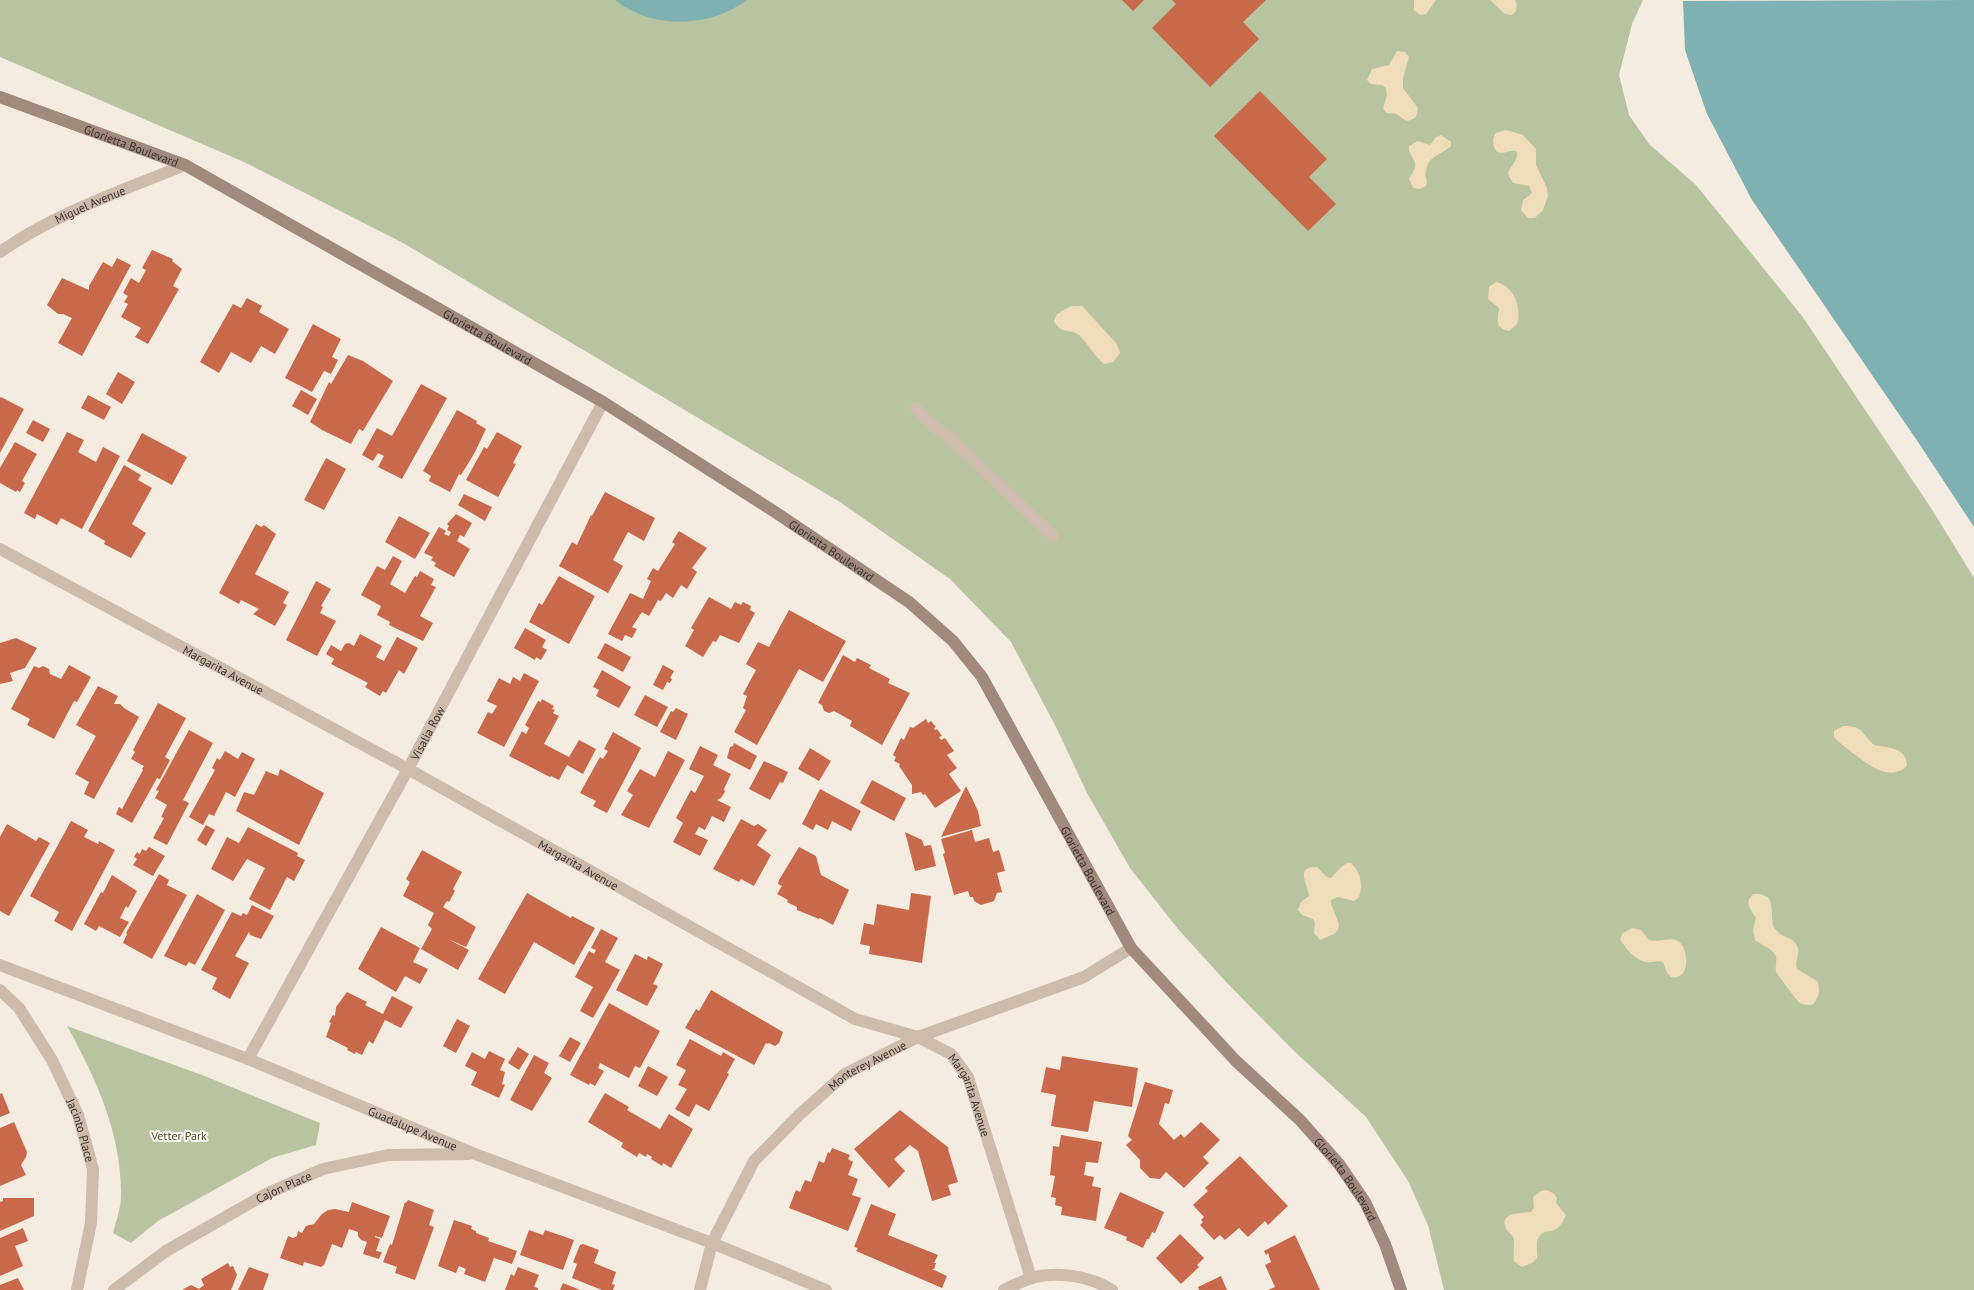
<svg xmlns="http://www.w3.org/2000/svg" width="1974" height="1290" font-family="'PT Sans',sans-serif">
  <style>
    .green { fill: #b8c4a0 }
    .sand { fill: #efdcb8 }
    .water { fill: #7fb0b2 }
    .building { fill: #c8694b }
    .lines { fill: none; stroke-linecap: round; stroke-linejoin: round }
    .lane { stroke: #cdbbac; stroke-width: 12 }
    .street { stroke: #cdbbac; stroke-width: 12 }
    .secondary { stroke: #a18a7d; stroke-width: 12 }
    .labels { text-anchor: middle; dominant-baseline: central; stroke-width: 4; stroke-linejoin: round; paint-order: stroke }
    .street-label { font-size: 12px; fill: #3b302b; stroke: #fbf5ee }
    .park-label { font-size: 12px; fill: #4a5a2e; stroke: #fbf5ee }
  </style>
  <rect width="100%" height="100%" fill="#f4ebe1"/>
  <path class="green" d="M0,0H1643L1632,24L1619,75L1629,115L1649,144L1696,185L1802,316L1931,508L1974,578V1290H1444L1428,1225L1408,1181L1366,1117L1294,1051L1228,984L1178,929L1130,868L1087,793L1057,729L1011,642L950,579L840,502L403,243L244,162L0,57Z
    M67,1026L202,1075L320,1123L316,1145L272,1158L158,1221L131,1243L113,1233C116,1221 121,1208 121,1196C122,1135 96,1078 67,1026Z"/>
  <path class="sand" d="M1414,0H1436L1426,14L1420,15L1414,10Z
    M1490,0H1515C1518,6 1517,11 1512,15L1505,14Z
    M1397,51L1405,52L1409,57L1403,78V88L1418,108L1416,117C1405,125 1404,118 1396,114C1393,113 1389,114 1386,113L1383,108L1387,95L1386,88L1382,85L1371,84L1367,80L1372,69L1389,65Z
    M1506,130L1523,135L1536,149V165L1547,188L1548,196L1543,210L1535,218H1528L1521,210L1523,200L1532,193L1529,186L1513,183L1508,174C1510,166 1518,161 1517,152C1512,148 1505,155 1497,152C1493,146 1491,139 1496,133Z
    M1441,135L1451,142V146C1441,155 1428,156 1426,171C1424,177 1429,180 1426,186L1420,189L1413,188L1409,179C1411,175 1415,170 1415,167C1417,159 1407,154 1409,146L1418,141L1430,145L1436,137Z
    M1496,282C1514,286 1522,307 1517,324L1509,331C1494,328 1498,319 1499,308L1488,299L1489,287Z
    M1071,306H1082L1117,344L1120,353L1113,362L1104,364C1094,356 1089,345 1080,336C1070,327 1062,336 1054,321L1057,314Z
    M1843,726C1864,726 1861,733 1874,745C1888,748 1907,747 1907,766C1888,784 1864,761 1849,750C1844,746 1839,743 1834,737V731Z
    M1347,863H1351C1361,872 1363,885 1359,897L1354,901L1338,897L1331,900V904L1339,924L1338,930L1334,934L1320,940L1314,933L1315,923L1313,919L1302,915L1298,910L1301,902L1309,896C1308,885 1294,866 1317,867L1327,877L1331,878L1341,867Z
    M1753,894H1760L1768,897C1775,908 1769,922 1776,930C1782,938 1794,937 1797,946C1801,954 1794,960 1797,969L1817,981C1821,989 1819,999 1812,1005C1808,1005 1804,1005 1800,1003C1798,1002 1777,974 1776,972C1775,966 1777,961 1776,956L1771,950L1755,940L1753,930L1756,918C1750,909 1744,903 1753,894Z
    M1632,928L1641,930L1649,940C1658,943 1669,937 1676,940C1690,945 1691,982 1671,977L1667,973L1663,962C1657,960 1651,963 1646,962C1635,960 1625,948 1620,939L1623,933Z
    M1546,1190L1553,1193L1557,1198L1556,1203L1566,1215C1556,1239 1546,1226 1539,1237C1535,1242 1538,1252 1537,1258L1532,1263L1522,1267L1514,1261C1513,1254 1515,1244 1513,1237C1511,1233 1507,1232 1506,1228C1498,1212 1523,1213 1531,1212L1534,1207L1533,1197L1541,1191Z"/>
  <path class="water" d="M615,0H747C709,28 653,30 615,0Z
    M1974,0V527L1916,439L1752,200L1707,114L1685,50L1683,1Z"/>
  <path class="building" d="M1122,0H1144L1133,11Z
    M1172,0H1266L1243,22L1259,39L1210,87L1152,28L1176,4Z
    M1260,91L1327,159L1309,177L1336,204L1308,231L1214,136Z
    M152,250L173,259L172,261L182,269L173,286L179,289L148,344L135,337L141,328L121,317L128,304L124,302L128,296L123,293L131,278L139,283L146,270L142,268Z
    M117,258L131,265L82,356L58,343L72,318L63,314H58L47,305L62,278L89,290V286L103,262L112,267Z
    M247,298L262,306L259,312L289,329L275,354L261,346L251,363L231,352L219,373L200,362L233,304L241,308Z
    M313,324L341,339L332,357L338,360L331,374L324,371L312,392L285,378Z
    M348,355L363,361L393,381L363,431L359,429L351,444L322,430L310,422L329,382L331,384Z
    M118,372L135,382L122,404L106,394Z
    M421,384L447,398L402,479L378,467L384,456L378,453L373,461L362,455L377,428L392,436Z
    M301,390L317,399L308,415L292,406Z
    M88,395L111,407L104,420L81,408Z
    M1,397L24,409L0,453V398Z
    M457,410L477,421L476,423L486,429L474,454L461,475L459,474L450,492L429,481L431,476L423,471Z
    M33,420L50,429L43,442L26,433Z
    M67,432L84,440L78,452L96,462L103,447L120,456L82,529L61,518L57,525L37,514L35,519L24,513Z
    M497,432L522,446L513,463L516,464L498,497L466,480L484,447L487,449Z
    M142,433L187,457L172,485L127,461Z
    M15,442L37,454L22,481L25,483L20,492L17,490L16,492L0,483V468Z
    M326,458L346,469L324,510L304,500Z
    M124,465L141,475L138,480L152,488L132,524L146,533L131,558L104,544L105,541L88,531Z
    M605,492L655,518L644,541L628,532L613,560L623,566L608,593L559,566L572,542L577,545L591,515L592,516Z
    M464,494L492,507L485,521L458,505Z
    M456,514L472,523L464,537L460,535L457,541L470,549L454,577L434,566L436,563L431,560L433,557L424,553L439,527L446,531L444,534L449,536L451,532L447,530L449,526L447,524Z
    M399,516L430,533L415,559L385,542Z
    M256,524L261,527L264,525L276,534L255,574L289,592L283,603L287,605L275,626L253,614L259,609L241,600L239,604L219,593Z
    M679,531L707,548L692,568L697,572L687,589L681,585L673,598L666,593L661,601L658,600L649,616L642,612L632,627L637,629L632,638L625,635L622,641L608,634L630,593L643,599L651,581L647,579L653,568L658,571L675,544L672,542Z
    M393,556L402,561L390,584L405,593L415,576L417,577L420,571L434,579L431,585L436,587L420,616L433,623L423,641L389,625L390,622L377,615L381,606L361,595L377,566L385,570Z
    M559,576L595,596L569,644L529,622L539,603L542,605Z
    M316,581L331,589L321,606L323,607L320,613L336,621L317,656L286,640Z
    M709,597L731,609L735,602L741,605L743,602L751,606L750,610L755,613L739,643L720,635L716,642L713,641L703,657L685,646L694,630L691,628Z
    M789,610L846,641L823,682L799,669L757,745L734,732L746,710L743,708L747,696L743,694L756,670L746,664L758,642L769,647Z
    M525,628L546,640L542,647L547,650L541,660L536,657L535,660L514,648Z
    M360,634L382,646L376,657L384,661L397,637L418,648L404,674L399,670L386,693L383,691L380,696L365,687L368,683L331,664L334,659L326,654L331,645L341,651L345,644L349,643L354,646Z
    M16,638L37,648L25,668L10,673L13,681L0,684V643Z
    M605,643L631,657L623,672L597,658Z
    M843,655L855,662L857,658L871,665L869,668L890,679L888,683L910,693L882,745L850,726L852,721L834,711L829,713L824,711L822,705L818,703Z
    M69,665L91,677L77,702L74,701L54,739L27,725L30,719L11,709L34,666L39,668L43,666L49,669L50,674L61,679Z
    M663,665L674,671L670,678L672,679L670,683L667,682L663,690L653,685Z
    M602,670L631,687L619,708L596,696L599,690L593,687Z
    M524,673L539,681L504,747L477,733L488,712L492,714L497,706L487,701L499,678L510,684L513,677L520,681Z
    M98,686L118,696L114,704H120L124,708L139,717L94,799L84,794L89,782L75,774L96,736L76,725Z
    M645,695L668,707L657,727L634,715Z
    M542,699L554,706L552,709L555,710L553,713L559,716L544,744L569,757L579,740L596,749L583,774L567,765L559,780L551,776L550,777L509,756L522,731L526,734L529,728L525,725L538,701L541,702Z
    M158,703L186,718L165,757L170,760L160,779L157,778L132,823L116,814L119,807L122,809L143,770L142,769L144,766L131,759L135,752L133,750Z
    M676,708L688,714L676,740L660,732L671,711L673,712Z
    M926,719L928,723L931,721L936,727L934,728L935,730L937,729L942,736L939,737L941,740L945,738L954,751L947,755L957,768L949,774L961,791L935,808L925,794L923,795L921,792L912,794V785L899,766L900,764L894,761L896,757L893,755L901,738L904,740L910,727L913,728Z
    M189,730L213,743L183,800L189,803L167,845L153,838L164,818L161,817L167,805L155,798L159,791L156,790Z
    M613,732L641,748L607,813L593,806L596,801L580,793L600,757L603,759L608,751L604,749Z
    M734,743L757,756L750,770L727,758L730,747L733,746Z
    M700,746L718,755L713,765L731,774L724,789L725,792L721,798L717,800L731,807L724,822L712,816L705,830L699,827L695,834L708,840L700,856L673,842L683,823L676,818L691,790L695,793L704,776L689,769Z
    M810,748L831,761L819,781L798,769Z
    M225,751L238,759L242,752L255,759L235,797L226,792L214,816L209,814L203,825L189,817L215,770L212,768L217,758L220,760Z
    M668,751L685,760L649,828L621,815L633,795L627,791L640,769L655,777Z
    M764,761L788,772L783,783L780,782L770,800L749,789Z
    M280,769L324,793L299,845L236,811L244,792L254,795L266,771L278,776Z
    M872,780L906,798L894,821L860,803Z
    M966,786L978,811L981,826L941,837Z
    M820,789L861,811L851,831L832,821L828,830L816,824L813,830L802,824Z
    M741,819L754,826L758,824L767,830L757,845L771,855L754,886L741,879L739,882L713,869Z
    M71,821L88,830L84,837L98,844L99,841L115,850L72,931L54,921L59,912L30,896Z
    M7,824L36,841L39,837L50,843L9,916L0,911V837Z
    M206,825L215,830L206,846L197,840Z
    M248,827L298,853L297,856L305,860L294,881L287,877L270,910L249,899L265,868L247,859L233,881L211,869L227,837L239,843Z
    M972,830L975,842L989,838L993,852L999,850L1005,871L997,873L1002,892L997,893L994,901L981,905L974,901L973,897H970L968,891L954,895L943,854L945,853L941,839Z
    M905,832L922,840L924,846L931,845L936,866L915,871Z
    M149,847L165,856L153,876L133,865L137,859L134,857L137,852L140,854L142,849L146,851Z
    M799,847L816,856L821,875L849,890L833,925L820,918L819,919L797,910V907L787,902L788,900L777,894L782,886L778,884L779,880Z
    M422,850L462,872L453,889L455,891L449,902L447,901L443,907L476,927L466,947L448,939L469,950L458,970L421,949L432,929L428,925L434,913L403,896L410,882L406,879Z
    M159,874L169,880L167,885L187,895L152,959L123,943L127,934L126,933Z
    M112,875L137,891L128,908L126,906L120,918L129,922L120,937L99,926L96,931L84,924L101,892L103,893Z
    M527,893L571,918L572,916L595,928L574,965L534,942L505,994L478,979Z
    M911,893L931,896L922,963L869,954L870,946L860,944L864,923L874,925L877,904L909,910Z
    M197,894L225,910L195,965L189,962L186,966L164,956Z
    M252,905L274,916L261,939L250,935L249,932L235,956L249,963L230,999L212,989L217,978L201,970L232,912L241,916L243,913L247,915Z
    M381,927L420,948L413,962L428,969L420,984L405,976L396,992L358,969Z
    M601,929L618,938L605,962L620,970L593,1018L580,1011L593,987L575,977L589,951L594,954L596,950L591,948Z
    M635,954L647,960L648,956L663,964L653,984L658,986L647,1006L616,990Z
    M711,990L783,1032L779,1043L775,1046L769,1043L768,1044L766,1043L754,1065L685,1028L696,1009L699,1011Z
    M347,992L367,1002L365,1005L383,1014L392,996L413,1007L401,1028L385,1020L373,1044L369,1041L362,1055L356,1052L355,1054L347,1050L348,1048L326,1037L331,1023L329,1022L333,1015L335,1016L336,1007Z
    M609,1003L660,1031L640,1068L635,1066L629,1078L600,1063L598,1068L604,1071L595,1086L590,1083L589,1085L570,1075Z
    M457,1019L470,1026L456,1053L443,1046Z
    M570,1037L581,1043L570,1062L559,1056Z
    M690,1039L721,1056L723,1052L735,1059L727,1073L729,1074L709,1111L696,1104L689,1117L675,1109L687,1089L678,1085L686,1070L676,1065Z
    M518,1047L529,1054L519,1070L508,1063Z
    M489,1051L505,1059L500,1070L505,1072L502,1084L505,1085L499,1098L471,1085L477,1072L465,1066L472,1052L485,1059Z
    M534,1055L549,1063L544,1073L552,1078L532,1111L510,1100Z
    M1062,1056L1138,1068L1132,1107L1094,1101L1088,1132L1051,1126L1056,1095L1041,1092L1046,1067L1060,1070Z
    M648,1066L668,1077L657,1096L638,1086Z
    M1145,1082L1173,1090L1169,1104L1165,1103L1159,1124L1174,1140L1181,1134L1184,1138L1201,1122L1220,1140L1203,1157L1209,1163L1184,1188L1166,1172L1160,1179L1150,1178L1140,1168V1160L1126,1145L1132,1140L1128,1136Z
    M2,1093L10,1113L0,1117V1094Z
    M605,1093L629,1107L627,1110L660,1129L669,1114L693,1129L671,1168L663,1163L662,1166L651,1159L652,1157L647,1154L646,1157L639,1153L637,1157L621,1147L623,1143L588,1122Z
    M900,1110L949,1148L948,1149L958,1182L948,1185L951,1195L932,1201L918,1151L910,1145L894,1159L905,1171L889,1188L854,1149Z
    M14,1122L27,1152L26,1157L21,1165L26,1175L0,1186V1128Z
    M1061,1135L1102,1142L1098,1163L1086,1162L1084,1175L1094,1177L1092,1186L1101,1188L1096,1221L1061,1215L1062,1207L1055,1205L1056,1198L1051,1197L1055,1176L1050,1175L1053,1146L1059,1147Z
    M832,1148L850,1155L848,1159L853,1162L848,1175L858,1179L852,1195L861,1198L848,1231L789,1208L796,1190L800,1192L805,1180L811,1182L819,1161L824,1163L828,1152L830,1153Z
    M1240,1156L1288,1206L1268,1225L1265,1221L1248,1237L1239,1228L1225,1240L1220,1235L1214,1240L1200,1225L1203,1222L1201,1220L1204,1217L1193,1205L1208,1191L1205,1188Z
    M1120,1192L1164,1212L1155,1233L1152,1232L1149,1239H1147L1143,1248L1126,1240L1127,1237L1104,1228Z
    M3,1198H34V1216L0,1231V1202L3,1201Z
    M408,1200L434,1210L429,1225L434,1227L415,1280L395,1273L397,1267L383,1262L390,1244L392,1245L405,1202L406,1203Z
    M352,1202L390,1216L382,1238L375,1236V1237L380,1239L376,1251L382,1252L379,1259L363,1254L367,1242L361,1240L358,1236V1232L349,1229L342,1248L332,1244L324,1265L321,1267L304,1262L303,1266L280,1258L288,1236L293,1238L297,1236L298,1231L302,1233L306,1226L314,1224L322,1214L328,1210L335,1209L349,1212Z
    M871,1204L896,1214L888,1235L938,1255L934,1263H936L934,1269H932L947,1276L942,1288L856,1251L858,1248L854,1247Z
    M454,1220L472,1226L471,1229L476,1231V1233L489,1238L488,1241L517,1251L512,1264L494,1258L485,1282L464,1274L466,1269L459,1266L456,1273L438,1266Z
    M23,1228L28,1241L15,1246L23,1266L0,1276V1238Z
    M529,1230L543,1235L545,1230L574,1240L563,1270L520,1255Z
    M1180,1234L1204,1258L1197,1265L1199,1267L1181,1284L1156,1258Z
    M1295,1235L1320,1290H1268L1275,1287L1265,1265L1271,1262L1268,1253L1266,1255L1264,1251Z
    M583,1244L599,1250L594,1263L616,1272L612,1284L615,1285L613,1290H602L572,1278L577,1264L573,1262L580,1245Z
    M228,1263L230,1267L233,1266L237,1275L231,1290H182L191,1285L199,1289L204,1285L201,1279Z
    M249,1267L269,1274L263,1290H238Z
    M518,1267L539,1275L534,1287L538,1288V1290H505L511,1274L514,1276Z
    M1221,1276L1227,1290H1199L1198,1287Z
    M18,1278L24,1290H0V1285Z
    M563,1283L580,1290H560Z"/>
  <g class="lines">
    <path class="lane" d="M916,408L932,425L949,437L1053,536"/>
    <g class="street">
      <path id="s1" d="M0,252C56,213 121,191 185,165"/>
      <path id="s2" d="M0,549L408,769L855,1019L918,1037L951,1054L968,1077L1031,1278"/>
      <path id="s3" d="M0,965L248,1059L475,1154L712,1243L826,1290"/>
      <path id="s4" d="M0,990L19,1008L52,1060L78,1115L93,1169L91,1223L77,1290"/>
      <path id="s5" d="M248,1059L408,769L603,402"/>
      <path id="s6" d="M114,1290L166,1251L266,1194L323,1169L388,1155L469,1154"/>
      <path id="s7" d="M700,1290L712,1243L754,1161L799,1115L845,1074L918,1037L1084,977L1131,948"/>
      <path d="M1004,1290C1012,1286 1020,1282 1029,1279C1054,1270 1090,1276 1112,1290"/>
    </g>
    <path class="secondary" id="s8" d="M0,97L185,165L603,402L775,512L909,602L953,641L982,677L1131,948L1236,1061L1300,1120L1339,1164L1365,1202L1385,1244L1401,1290"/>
  </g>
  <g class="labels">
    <g class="street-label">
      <text stroke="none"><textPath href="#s8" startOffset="140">Glorietta Boulevard</textPath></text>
      <text stroke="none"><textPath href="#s1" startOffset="102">Miguel Avenue</textPath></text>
      <text stroke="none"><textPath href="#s8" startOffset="545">Glorietta Boulevard</textPath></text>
      <text stroke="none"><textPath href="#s8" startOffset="950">Glorietta Boulevard</textPath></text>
      <text stroke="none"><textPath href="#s2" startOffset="254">Margarita Avenue</textPath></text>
      <text stroke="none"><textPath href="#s5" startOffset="372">Visalia Row</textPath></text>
      <text stroke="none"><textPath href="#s2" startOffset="659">Margarita Avenue</textPath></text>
      <text stroke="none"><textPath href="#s8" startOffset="1369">Glorietta Boulevard</textPath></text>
      <text stroke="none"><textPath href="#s7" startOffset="290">Monterey Avenue</textPath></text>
      <text stroke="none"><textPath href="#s2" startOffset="1124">Margarita Avenue</textPath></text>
      <text stroke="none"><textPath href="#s3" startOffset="444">Guadalupe Avenue</textPath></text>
      <text stroke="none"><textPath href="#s4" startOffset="164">Jacinto Place</textPath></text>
      <text stroke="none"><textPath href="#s8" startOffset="1774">Glorietta Boulevard</textPath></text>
      <text stroke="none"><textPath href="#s6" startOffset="199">Cajon Place</textPath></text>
    </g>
    <g class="park-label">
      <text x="179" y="1135">Vetter Park</text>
    </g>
  </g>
</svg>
